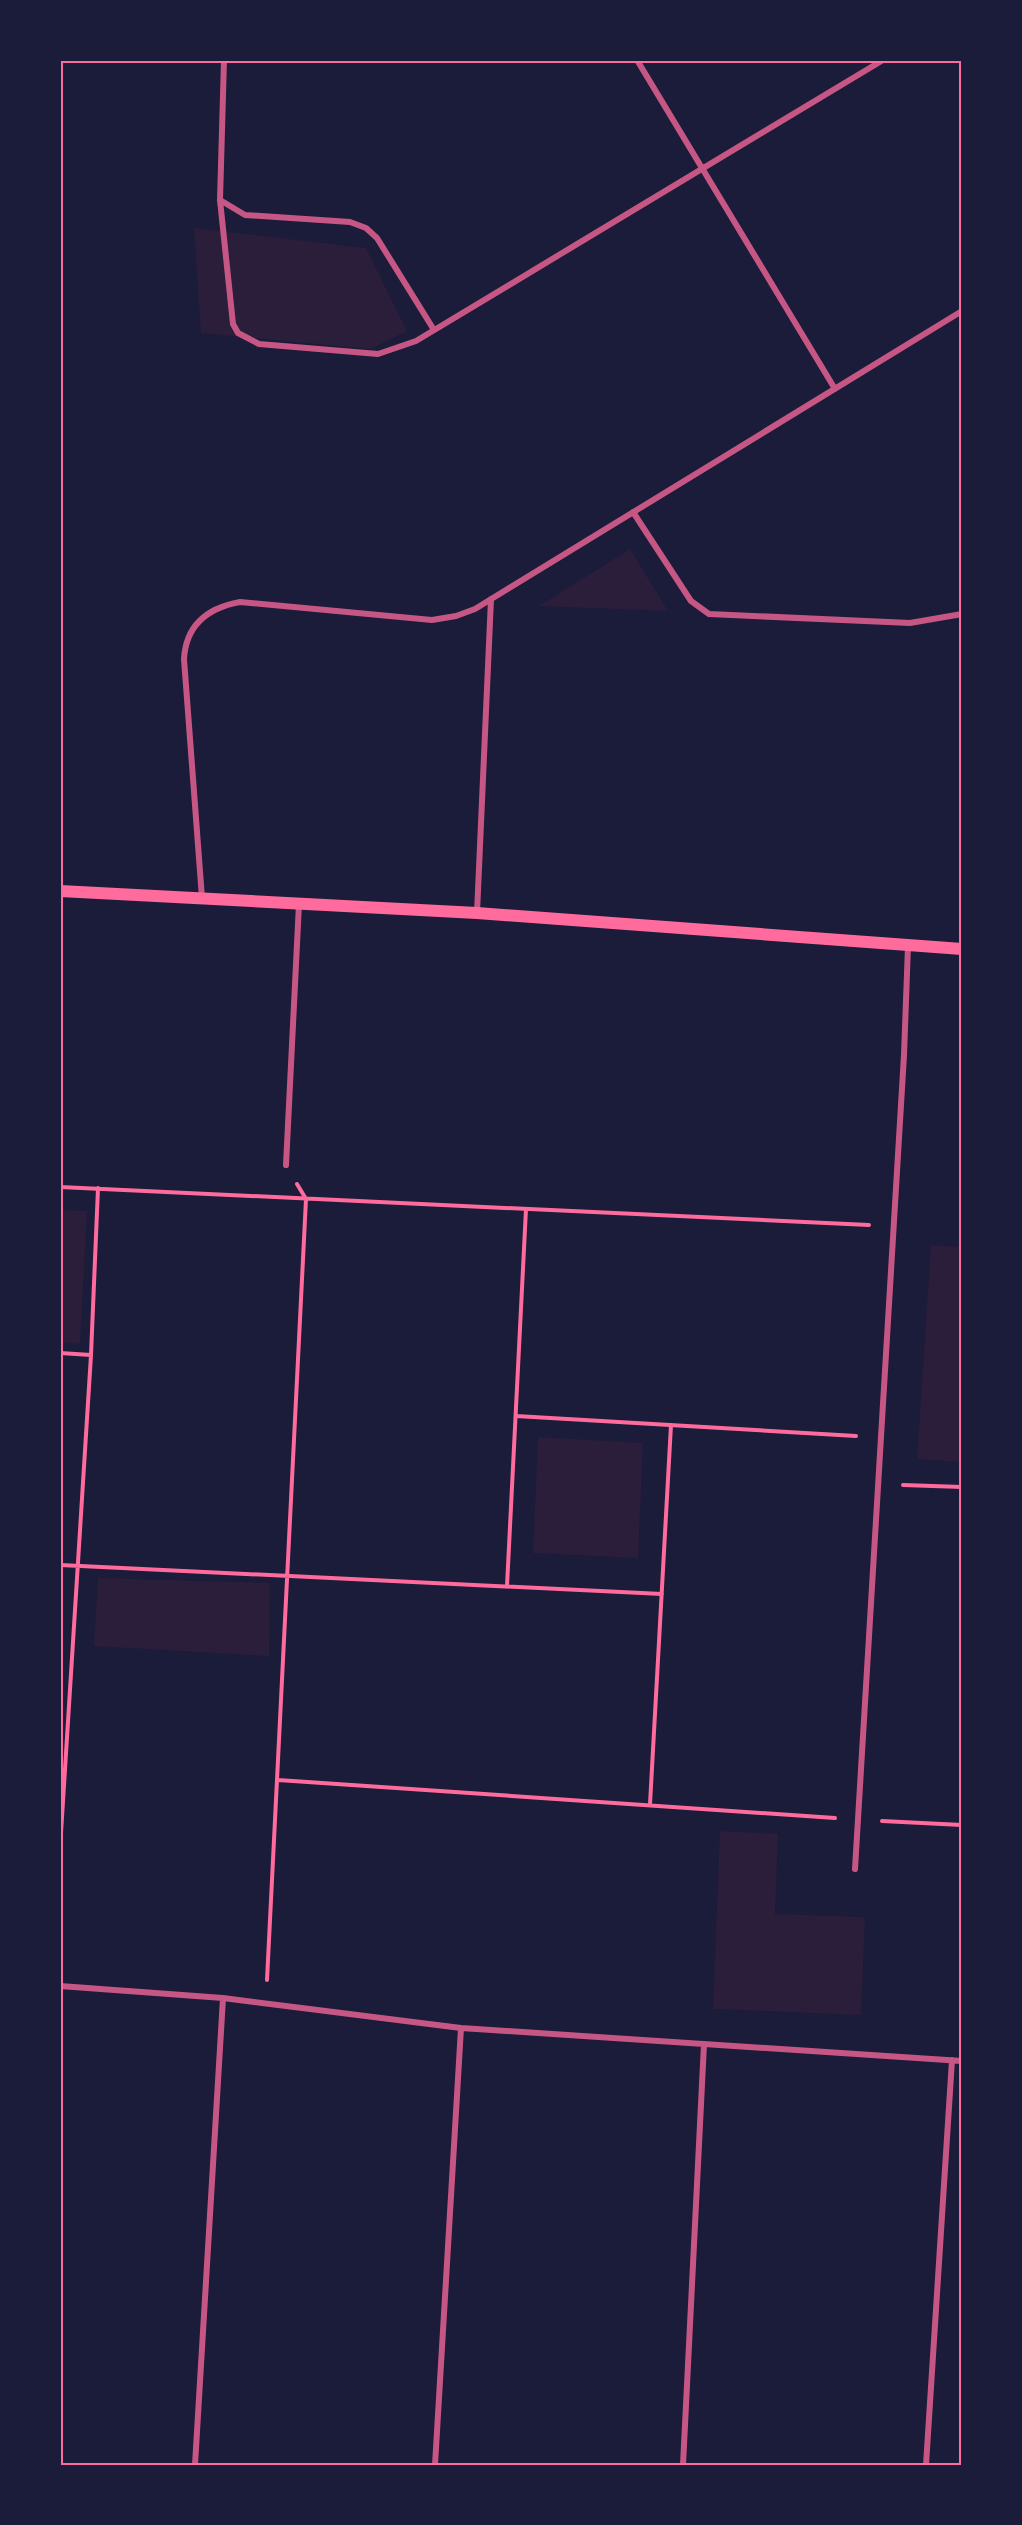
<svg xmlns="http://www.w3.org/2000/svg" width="1022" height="2525" font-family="Overpass,sans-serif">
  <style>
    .green { fill: #2a1e3b }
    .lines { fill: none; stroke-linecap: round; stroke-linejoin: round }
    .path { stroke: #ff6b9d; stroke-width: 4 }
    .minor { stroke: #c65784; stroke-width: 6 }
    .secondary { stroke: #ff6b9d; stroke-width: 12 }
    .neatline { fill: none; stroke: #ff6b9d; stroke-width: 2 }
  </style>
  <rect width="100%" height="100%" fill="#1b1b3a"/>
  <path class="green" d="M194,228L366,248L407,331L371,349L201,333Z
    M630,549L668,611L539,606Z
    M60,1210L87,1211L80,1344L60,1342Z
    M931,1245L962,1247V1462L917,1459Z
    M538,1437L643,1443L638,1558L533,1553Z
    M98,1578L270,1583L269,1656L94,1646Z
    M720,1831L778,1834L775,1914L865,1917L861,2015L713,2009Z"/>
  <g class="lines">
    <path class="path" d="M60,1187L869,1225
      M60,1353L91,1355
      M516,1416L856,1436
      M903,1485L962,1487
      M60,1565L662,1594
      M507,1586L526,1209
      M278,1780L835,1818
      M650,1804L671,1425
      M882,1821L962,1825
      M60,1849L91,1355L98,1188
      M267,1980L306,1199L297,1184"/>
    <path class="minor" d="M224,60L220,200L233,324L238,333L259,344L378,354L416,341L883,60
      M637,60L835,389
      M220,200L245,215L350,222L366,228L377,238L434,330
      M633,512L691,601L709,614L910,623L962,614
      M202,898L184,659C186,625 207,608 240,602L432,620L456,616L475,609L962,311
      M477,913L491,599
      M286,1165L299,904
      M855,1869L904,1055L908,946
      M60,1986L223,1998L461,2028L962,2061
      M195,2465L223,1998
      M435,2465L461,2028
      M683,2465L704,2044
      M926,2465L952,2060"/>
    <path class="secondary" d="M60,891L477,913L962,949"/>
  </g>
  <rect width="1022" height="2525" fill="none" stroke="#1b1b3a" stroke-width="123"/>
  <rect x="62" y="62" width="898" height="2402" class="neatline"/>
</svg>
